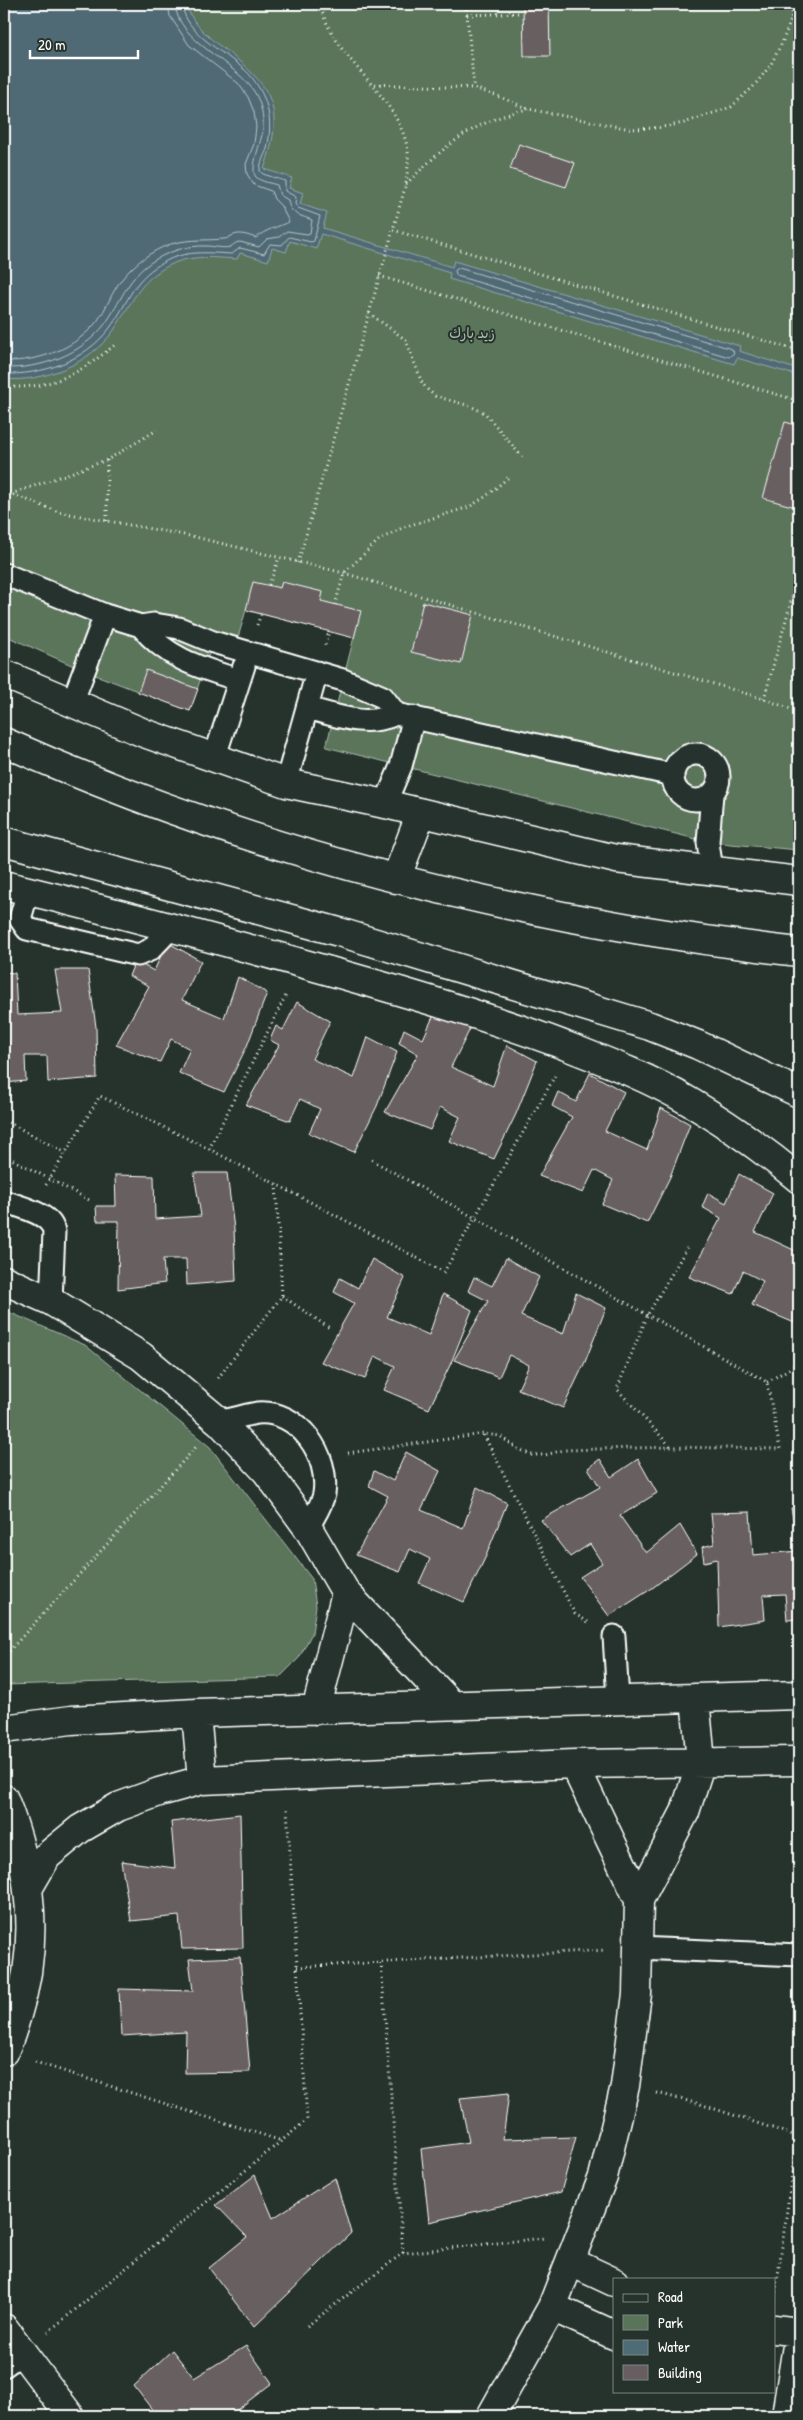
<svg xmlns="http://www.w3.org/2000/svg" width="803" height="2420" font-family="'Patrick Hand','Playpen Sans Arabic',sans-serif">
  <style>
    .green { fill: #5a745a; stroke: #acbaac }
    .water { fill: #4f6b75; stroke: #95a6ac }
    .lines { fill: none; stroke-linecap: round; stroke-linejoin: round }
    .shore { stroke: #b9c4c8; stroke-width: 1 }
    .building { fill: #685e61; stroke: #fff }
    .service-casing { stroke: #fff; stroke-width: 25 }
    .minor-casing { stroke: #fff; stroke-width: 31 }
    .tertiary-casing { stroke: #fff; stroke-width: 31 }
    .path { stroke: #fff; stroke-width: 3; stroke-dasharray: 1 4; stroke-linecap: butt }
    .service { stroke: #26332d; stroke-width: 21 }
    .minor { stroke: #26332d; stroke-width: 28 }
    .tertiary { stroke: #26332d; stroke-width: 28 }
    .labels { text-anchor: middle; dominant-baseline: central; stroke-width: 4; stroke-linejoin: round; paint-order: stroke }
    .park-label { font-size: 14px; fill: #acbaac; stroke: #26332d }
  </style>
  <rect width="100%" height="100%" fill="#26332d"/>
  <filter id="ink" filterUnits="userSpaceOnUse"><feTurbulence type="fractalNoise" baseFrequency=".02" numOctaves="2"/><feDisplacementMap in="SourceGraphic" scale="10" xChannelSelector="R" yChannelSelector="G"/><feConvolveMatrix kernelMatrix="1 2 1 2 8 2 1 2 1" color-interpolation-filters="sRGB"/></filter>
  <g filter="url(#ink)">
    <path class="green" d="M4,4H799V850L708,842L326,747L354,637L246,610L237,641L215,635L190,711L85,671L4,635Z
      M4,1310L85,1345L210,1447L312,1579L316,1606L312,1633L299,1658L280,1677L4,1685Z"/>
    <path class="water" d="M4,4H186C190,20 204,33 216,43C268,82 288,103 264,169L292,178L289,188L303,193L300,204L327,213L323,228L452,267L454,261L740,346L739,351L799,370V376L737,358L734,364L449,279L450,273L321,234L316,249L290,241L286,252L272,248L268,261L240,253L237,259C215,258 191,254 170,265C139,280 132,303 114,330C91,363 43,383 4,379Z"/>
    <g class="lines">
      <path class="shore" d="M459,268L732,349L734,353L729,357L457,276L455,271Z
        M4,361C39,362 76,349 98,320C106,309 110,297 117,286C128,269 145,255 163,247C183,238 203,241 224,239C228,239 230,236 234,235C242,232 249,236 256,238C266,229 278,227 289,222L281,206L274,199L271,191L254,185L247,174L246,164L254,144L256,127L254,112L248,97L238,83L189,45L170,16L168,4
        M4,368C41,369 81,355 105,324C121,302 126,280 150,263C166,252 187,245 207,246C213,246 224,249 230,247C234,245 235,242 240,242L259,247L267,239L279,237L287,231L307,234L310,233L312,220C300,215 290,215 288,200L280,195L277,185C271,183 261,182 256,177C249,169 262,141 263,129C264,118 261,103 255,93C237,62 177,42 175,4
        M4,374C43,375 84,361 109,329C131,300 131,278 168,260C188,250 211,253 232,254L240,248L264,254L270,244L282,245L289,237L311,242L314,241L320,216L298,208L295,204L296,197L285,191V181L263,174L260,171C260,163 264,156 267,149C270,136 271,120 267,107C264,95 257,83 249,74C230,54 184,35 182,4"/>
    </g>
    <path class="building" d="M523,4H549L550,56H524Z
      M519,144L575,163L566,187L510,169Z
      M785,422L799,426V508L763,498Z
      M253,582L280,588L282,582L323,592L321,601L361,611L354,638L246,610Z
      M423,602L473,615L461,664L411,652Z
      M146,670L198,689L190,711L138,692Z
      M167,942L201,961L182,1000L224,1018L238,977L267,993L247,1046L224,1092L179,1073L190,1049L171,1039L160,1062L116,1045L149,986L129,976L135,961L154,971Z
      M55,970H88L96,1027L97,1078L48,1082L47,1056H25L26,1081L4,1083V972L15,973L17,1015L62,1013Z
      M297,1002L330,1021L312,1059L354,1078L368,1037L397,1052L377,1106L354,1152L309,1133L320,1109L300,1099L290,1121L246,1105L279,1045L270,1040L276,1026L283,1030Z
      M436,1010L470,1029L451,1067L493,1086L507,1045L537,1061L516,1114L494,1159L449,1141L460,1117L440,1107L430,1130L385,1112L418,1054L399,1043L404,1029L423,1039Z
      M590,1073L624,1092L605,1131L647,1150L661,1108L690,1124L670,1177L647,1223L602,1204L613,1180L594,1170L583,1193L539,1176L572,1117L552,1106L558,1092L576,1102Z
      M194,1173H227L234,1229L236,1281L187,1285L186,1259H163L165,1283L118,1289L119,1221H97L96,1206H116L115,1175L154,1176L155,1219L201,1216Z
      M739,1174L773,1193L755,1232L796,1251L799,1242V1319L797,1324L752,1305L763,1281L743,1271L733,1294L689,1277L721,1218L702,1207L708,1193L726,1203Z
      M506,1258L539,1277L521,1316L563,1334L576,1293L606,1308L585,1362L563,1408L518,1389L529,1365L509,1355L499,1377L454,1360L488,1301L468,1291L474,1277L492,1286Z
      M372,1259L405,1278L387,1317L429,1335L443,1294L472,1310L451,1363L429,1409L384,1390L395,1366L375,1356L365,1379L321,1362L354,1303L334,1292L340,1278L358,1288Z
      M406,1452L440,1471L421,1510L463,1528L477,1487L507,1503L486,1556L464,1602L419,1583L430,1559L410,1549L400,1572L356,1555L388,1496L369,1486L374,1471L393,1481Z
      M600,1459L611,1477L638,1459L657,1493L620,1516L646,1553L680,1525L697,1554L651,1589L609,1616L580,1577L602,1563L590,1544L570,1557L541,1520L600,1487L588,1468Z
      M791,1508H799V1619L787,1620L785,1594L763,1595L765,1620L719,1627L717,1559L704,1562L702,1547L714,1544L711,1513L750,1512L753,1555L799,1551Z
      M240,1814L243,1948L182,1949L179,1916L131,1921L121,1861L175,1868L171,1822Z
      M240,1957L250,2072L185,2073L186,2032L121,2036L119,1989L193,1991L189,1959Z
      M509,2093L503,2139L576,2137L561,2192L429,2222L421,2149L469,2142L460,2098Z
      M255,2175L273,2218L335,2178L351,2233L254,2327L209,2268L247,2237L216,2205Z
      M246,2346L272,2383L229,2416H157L134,2386L172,2350L194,2378Z"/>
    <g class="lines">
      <defs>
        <path id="service" d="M4,574L105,615L141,626L154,624L179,628L213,642L343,680L383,697L396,714
          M141,626C167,659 201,668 239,680
          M72,703L105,615
          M307,708C338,716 366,728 396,714L673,775
          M673 777a23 23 0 1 1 46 0a23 23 0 1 1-46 0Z
          M214,759L244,666
          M286,783L317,672
          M712,794L708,842L712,871
          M385,804L401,766L414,717
          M28,891L20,919L27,929L138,955L150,950L171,928
          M4,1201C19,1207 52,1213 54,1232L51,1301
          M220,1422C232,1419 245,1415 257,1413C299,1409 330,1456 324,1494C322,1505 313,1518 308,1528
          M614,1636L618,1700
          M638,1948L799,1955
          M4,2366L22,2353"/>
        <path id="minor" d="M4,742C256,855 525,921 799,952
          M4,841L339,932L650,1026L698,1045L799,1093
          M396,879L421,813
          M4,885C108,910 212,938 315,967C398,990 481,1014 561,1044C605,1061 650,1078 690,1102C729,1125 765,1151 799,1179
          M4,1280L51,1301L141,1356L220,1422L267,1472L308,1528L346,1593L451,1704
          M316,1710L346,1593
          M196,1713L202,1780
          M4,1729L71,1720L196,1713L799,1695
          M4,1799C32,1868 40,1943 17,2015C13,2027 10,2040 4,2051
          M29,1887L47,1856L80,1829L118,1807L159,1792L202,1780L574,1764L799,1761
          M639,1900L685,1812L701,1762L695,1698
          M571,2262L614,2282
          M552,2307L614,2335
          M4,2328L70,2416
          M774,2329L799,2332
          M491,2416L552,2307L603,2177L625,2086L637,1994L639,1900L574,1764
          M786,2416L799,2333"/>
        <path id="tertiary" d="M4,674L144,733L286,783L385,804L616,859L799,881"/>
      </defs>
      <use href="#service" class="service-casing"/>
      <use href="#minor" class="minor-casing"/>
      <use href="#tertiary" class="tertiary-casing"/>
      <path class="path" d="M466,4L474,88
        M467,15L520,13
        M370,84L474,88L500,97L528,109L630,129L657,128L684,123L731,107L753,87L770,66L782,43L791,20L793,4
        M406,184C447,144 472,122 528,109
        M393,230L799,351
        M379,276L799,401
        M369,313L406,340L422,383L428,390L435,396L470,406L485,413L522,457
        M4,387C52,389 80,374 117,343
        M107,460V521
        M4,491L59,512L195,537L344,573L764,699L799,712
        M11,494L107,460L157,430
        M298,563L406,184C407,172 410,158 407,146C394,90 334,61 320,4
        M269,585L279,558
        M335,605L344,573L379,540L404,527L469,507L485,497L510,476
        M257,625L261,614
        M325,645L329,631
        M764,699L799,573
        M4,1120L66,1153
        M209,1149L287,993
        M4,1155L91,1201
        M46,1185L100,1096L209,1149L444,1272L555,1076
        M282,1296L331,1329
        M4,1322L9,1317
        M218,1378L282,1296L276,1184
        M767,1382L799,1363
        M484,1435L575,1614L588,1622
        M670,1446L617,1389L648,1314L687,1248
        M348,1453L484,1434L500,1436L518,1449L532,1455H545L564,1450L671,1447L780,1449L767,1382L370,1159
        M9,1651L197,1446
        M381,1963L403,2253
        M297,1967L606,1950
        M35,2062L282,2141
        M657,2093L700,2104L799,2137
        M775,2297L797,2137
        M307,2326L403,2253L544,2238
        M48,2332L307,2120L287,1809"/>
      <use href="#service" class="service"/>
      <use href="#minor" class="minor"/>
      <use href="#tertiary" class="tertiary"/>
    </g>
  </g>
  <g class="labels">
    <g class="park-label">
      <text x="472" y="332">زيد بارك</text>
    </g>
  </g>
  <rect width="803" height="2420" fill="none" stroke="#26332d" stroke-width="20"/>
  <rect x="10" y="10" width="783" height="2400" fill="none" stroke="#fff" stroke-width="2" filter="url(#ink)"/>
  <rect x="613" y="2278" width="162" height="115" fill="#26332d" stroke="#7d8581"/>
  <rect x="623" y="2294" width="25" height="8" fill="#26332d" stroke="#7d8581"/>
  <text x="658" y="2302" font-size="15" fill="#ffffff">Road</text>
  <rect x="623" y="2315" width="25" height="15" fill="#5a745a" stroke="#7d8581"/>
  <text x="658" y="2328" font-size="15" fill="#ffffff">Park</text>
  <rect x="623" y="2340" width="25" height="15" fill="#4f6b75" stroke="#7d8581"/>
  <text x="658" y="2352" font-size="15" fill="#ffffff">Water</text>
  <rect x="623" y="2365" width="25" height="15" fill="#685e61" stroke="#7d8581"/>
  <text x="658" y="2378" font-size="15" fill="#ffffff">Building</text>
  <path d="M30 50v8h108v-8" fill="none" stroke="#ffffff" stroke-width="2.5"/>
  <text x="38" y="50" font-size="15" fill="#ffffff" stroke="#26332d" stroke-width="4" paint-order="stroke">20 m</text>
</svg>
